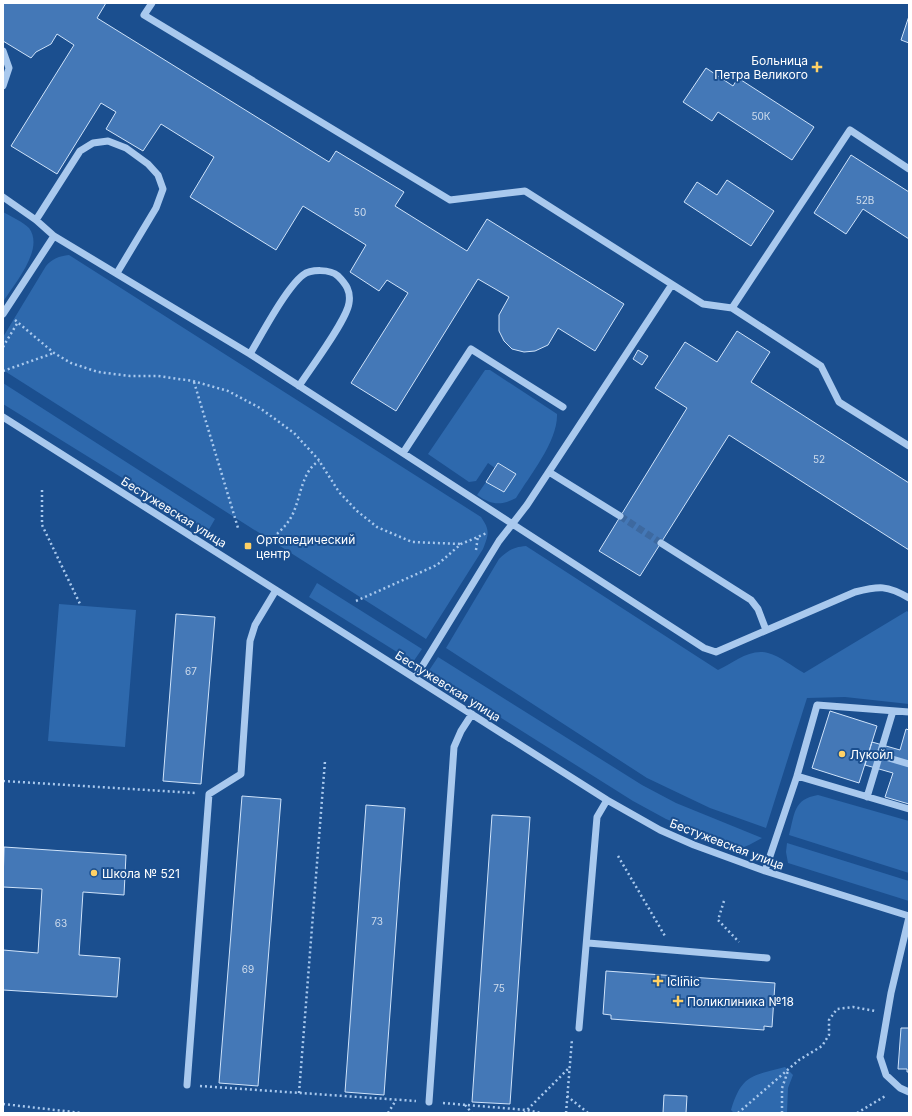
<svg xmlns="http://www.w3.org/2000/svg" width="912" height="1116" font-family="Inter,sans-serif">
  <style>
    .green { fill: #2e69ad }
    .building { fill: #4478b7; stroke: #cfe3fa }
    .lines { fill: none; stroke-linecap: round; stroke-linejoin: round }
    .minor-tunnel { stroke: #3d69a0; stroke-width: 7; stroke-dasharray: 7 3.5; stroke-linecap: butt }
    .path { stroke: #a9c9ee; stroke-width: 2.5; stroke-dasharray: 2 3; stroke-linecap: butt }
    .minor { stroke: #a9c9ee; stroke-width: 7 }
    .poi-dot { fill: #ffd166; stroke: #1b4f8f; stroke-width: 1.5 }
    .labels { text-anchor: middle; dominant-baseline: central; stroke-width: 4; stroke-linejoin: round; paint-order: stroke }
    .number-label { font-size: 10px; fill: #d0dded }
    .poi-label { font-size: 12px; fill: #fff; stroke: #1b4f8f; text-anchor: start }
    .street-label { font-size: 12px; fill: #fff; stroke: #1b4f8f }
  </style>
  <rect width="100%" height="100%" fill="#1b4f8f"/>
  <path class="green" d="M3,212C10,216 23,222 29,228C45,249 14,284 3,302Z
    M69,255L481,517C490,530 489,534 483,549L426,639L3,370V337L46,266C52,259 59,256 69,255Z
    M485,370H490L557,414C558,441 530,475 516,498C500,506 492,505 477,495L486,482L504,492L516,474L499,463L495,468L488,463L476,481L469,482L428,454Z
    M3,383L215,519L208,531L3,404Z
    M526,546L718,670C733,663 750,648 768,653C780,656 793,667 804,673L907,611L909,613V704L845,697L807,698L766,828L710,808L647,778L446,648L499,559C508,550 514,547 526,546Z
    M317,583L422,649L413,662L309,597Z
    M59,604L136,610L125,747L48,741Z
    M438,657L642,785L676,803L762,838L749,845L739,849L666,819L633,801L428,672Z
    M818,795L909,821V873L789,835C795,814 793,799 818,795Z
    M787,843L909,881V901L788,863L786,852Z
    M785,1067L793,1075L788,1088L787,1113H734L731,1110C742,1074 752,1076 785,1067Z"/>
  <path class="building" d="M3,3H106L97,18L329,162L336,151L404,192L395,206L467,251L487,219L624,304L595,351L558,328L548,345L535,351L524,352L512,349L504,341L499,331V315L509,297L478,279L396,411L351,383L408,293L387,280L379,291L350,272L366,245L303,206L276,250L190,197L214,157L161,124L143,151L106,129L116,112L101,103L57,174L11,146L74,45L57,34L51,44L36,52L31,58L3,41Z
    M909,16V43L901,40Z
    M706,68L733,86L738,78L814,127L792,160L718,112L712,121L683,102Z
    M851,155L909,192V239L863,209L846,234L814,213Z
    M727,180L774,211L751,246L684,202L697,182L717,195Z
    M737,331L770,352L751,382L909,483V550L729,435L640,576L599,551L687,408L655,388L685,342L717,362Z
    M638,350L648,356L642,365L633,359Z
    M498,463L516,474L504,492L486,482Z
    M176,614L215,617L201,784L163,781Z
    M830,711L877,726L859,783L812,768Z
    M906,729L909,730V804L885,797L893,773L865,765L872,742L900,750Z
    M242,796L281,799L258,1086L219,1083Z
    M366,805L405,808L384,1095L345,1092Z
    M492,815L530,817L510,1104L472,1102Z
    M4,847L126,855L124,895L83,892L79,955L120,958L117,997L3,990V950L38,953L42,889L3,887Z
    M606,971L775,983L772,1027L764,1026V1030L611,1019V1015L603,1014Z
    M901,1028H909V1072H907V1069H898Z
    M664,1095L687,1096L686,1113H663Z"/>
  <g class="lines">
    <path class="minor-tunnel" d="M620,516L661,543"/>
    <path class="path" d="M15,320L54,353L71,363L98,372L130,376H158L193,381L228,391L260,408L294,433L318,459L339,492L357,511L377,527L412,542L461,544
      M3,347L18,322
      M3,371L54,353
      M194,382L238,528
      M42,490V525L81,606
      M266,544C274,536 284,529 290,519C301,502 300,472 319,461
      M476,550L478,536
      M356,601L437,565L461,544L487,533
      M3,781L195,793
      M618,856L665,936
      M724,901L718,920L739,942
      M200,1086L416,1101
      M299,1093L325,761
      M567,1096L588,1113
      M443,1103L527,1110L569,1068
      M3,1104L82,1113
      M465,1105L472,1113
      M388,1113L396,1100
      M524,1113L527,1110L541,1113
      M566,1113L572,1039
      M738,1113L799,1060L822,1046L829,1035V1020L837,1009L853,1007L875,1011
      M782,1113V1088L788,1071
      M857,1113L887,1095"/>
    <path class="minor" d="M152,3L144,15L450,200L525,191L703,304L732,308
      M3,51L9,68L3,86
      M909,169L850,130L732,308L821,366L839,402L909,446
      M3,197L36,220L54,236L250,354L704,648L716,652L855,592C879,586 887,585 909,598
      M36,220L80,151L93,143L108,141L126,148L148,164L158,175L163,189L156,208L117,273
      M3,314L54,236
      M250,354C262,334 286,288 303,275C311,269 330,269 338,276C346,284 351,291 349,303C347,320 310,369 299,386
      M3,417L607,800L660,830L694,845L765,871L909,916
      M403,453L471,349L563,407
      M549,472L620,516
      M661,543L751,600L758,609L766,630
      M415,678L499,541L527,505L671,286
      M879,755L909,764
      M797,776L817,705L909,712
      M867,797L893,711
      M765,871L797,776L909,809
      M909,917L891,993L880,1057L886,1075L900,1088L909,1092
      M588,943L767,958
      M579,1028L597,817L607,800
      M187,1085L209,794L241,774L250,641L255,625L276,590
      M429,1102L454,747L461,731L472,714"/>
  </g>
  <g class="poi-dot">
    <path d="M815 61h4v4h4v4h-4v4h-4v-4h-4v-4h4z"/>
    <rect x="244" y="542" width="8" height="8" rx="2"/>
    <circle cx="842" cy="754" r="4"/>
    <circle cx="94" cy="873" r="4"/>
    <path d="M656 975h4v4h4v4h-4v4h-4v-4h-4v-4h4z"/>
    <path d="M676 995h4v4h4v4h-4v4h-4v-4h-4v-4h4z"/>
  </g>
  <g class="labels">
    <g class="number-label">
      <text x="761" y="116">50К</text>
      <text x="865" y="200">52В</text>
      <text x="360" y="212">50</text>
      <text x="819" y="459">52</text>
      <text x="191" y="671">67</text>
      <text x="377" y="921">73</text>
      <text x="61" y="923">63</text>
      <text x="248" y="969">69</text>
      <text x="499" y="988">75</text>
    </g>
    <g class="poi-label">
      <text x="808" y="60" text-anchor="end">Больница<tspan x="808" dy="14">Петра Великого</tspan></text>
      <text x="256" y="539">Ортопедический<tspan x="256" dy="14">центр</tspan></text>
      <text x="850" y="754">Лукойл</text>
      <text x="102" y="873">Школа № 521</text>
      <text x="667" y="981">Iclinic</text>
      <text x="687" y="1001">Поликлиника №18</text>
    </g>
    <g class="street-label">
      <text transform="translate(174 512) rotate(32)">Бестужевская улица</text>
      <text transform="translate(448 686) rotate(32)">Бестужевская улица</text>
      <text transform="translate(727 844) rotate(21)">Бестужевская улица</text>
    </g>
  </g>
  <rect width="912" height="1116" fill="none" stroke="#ffffff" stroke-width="8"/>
</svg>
